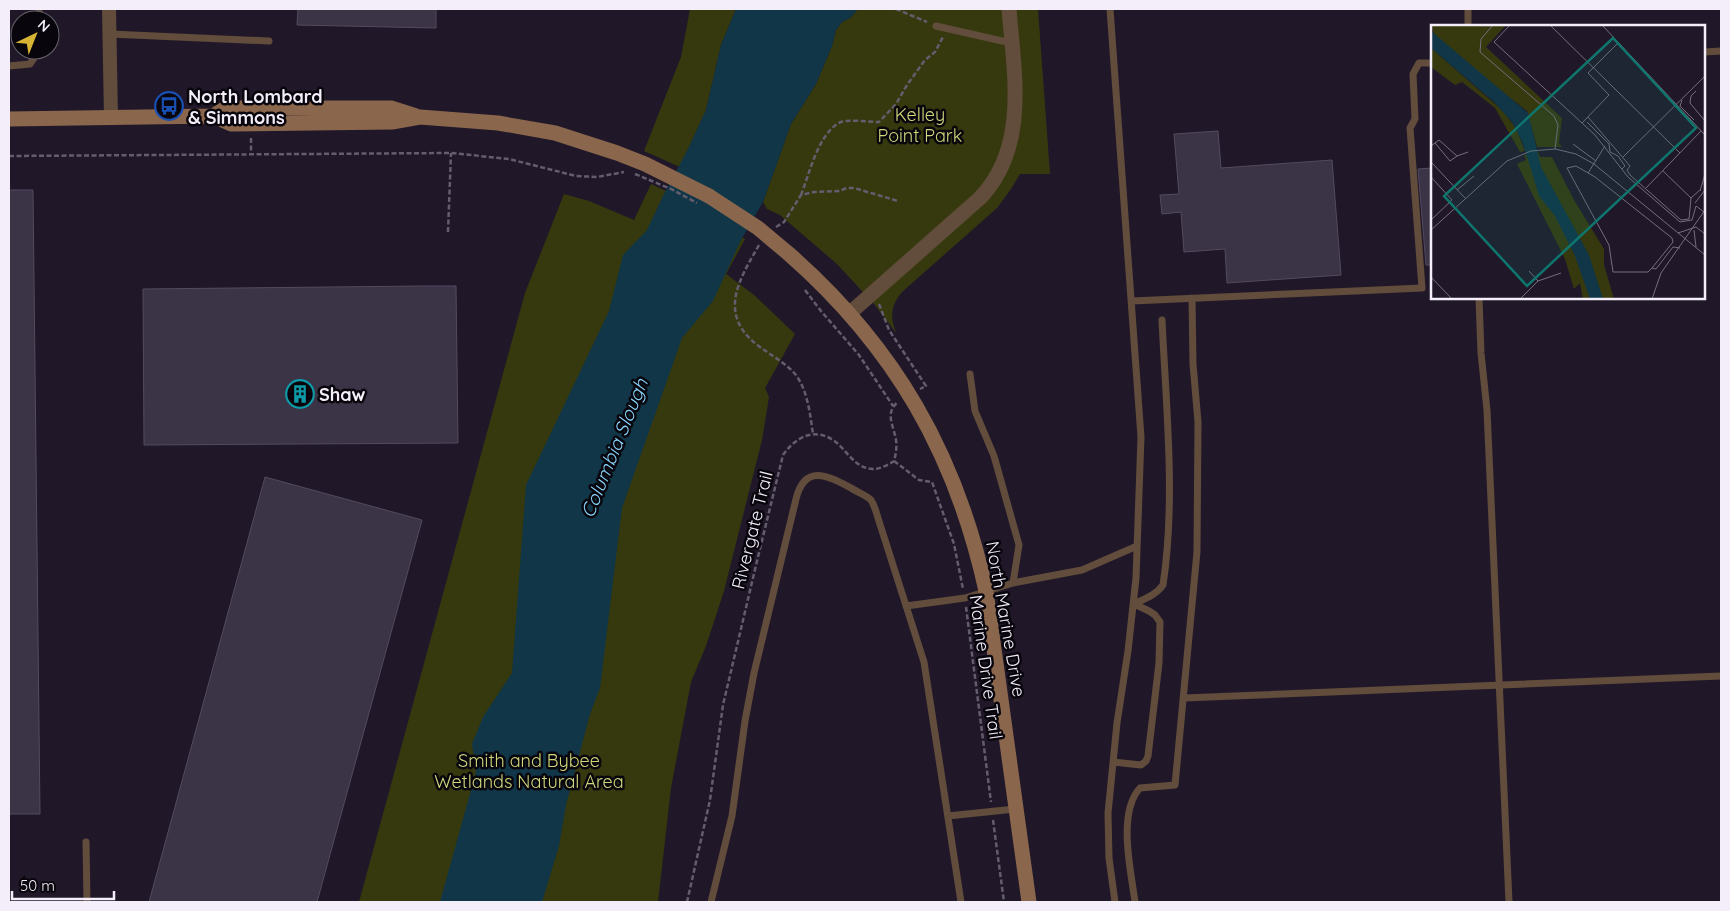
<svg xmlns="http://www.w3.org/2000/svg" width="1730" height="911" font-family="Quicksand,sans-serif">
  <style>
    .green { fill: #36390e }
    .water { fill: #103648 }
    .building { fill: #3b3346; stroke: #534b5f }
    .lines { fill: none; stroke-linecap: round; stroke-linejoin: round }
    .path { stroke: #645d6d; stroke-width: 2.5; stroke-dasharray: 5 2.5; stroke-linecap: butt }
    .service { stroke: #624c3c; stroke-width: 7 }
    .minor { stroke: #624c3c; stroke-width: 14 }
    .tertiary { stroke: #624c3c; stroke-width: 15 }
    .secondary { stroke: #8a664c; stroke-width: 15 }
    .path-bridge { stroke: #645d6d; stroke-width: 2.5; stroke-dasharray: 5 2.5; stroke-linecap: butt }
    .secondary-bridge { stroke: #8a664c; stroke-width: 15 }
    .labels { text-anchor: middle; dominant-baseline: central; stroke-width: 5; stroke-linejoin: round; paint-order: stroke }
    .poi-label { font-size: 18px; font-weight: bold; fill: #f3eefa; stroke: #08050c; text-anchor: start }
    .park-label { font-size: 18px; fill: #cfd87b; stroke: #08050c }
    .street-label { font-size: 18px; fill: #f3eefa; stroke: #08050c }
    .water-label { font-size: 19px; font-style: italic; fill: #88d5fd; stroke: #08050c }
    .inset-road { fill: none; stroke: #746e7d; stroke-width: 1 }
    .view { fill: #0f766e; fill-opacity: 0.15; stroke: #0f766e; stroke-width: 2.5 }
    .inset-edge { fill: none; stroke: #f3eefa; stroke-width: 2.5 }
  </style>
  <rect width="100%" height="100%" fill="#201829"/>
  <path class="green" d="M690,9H736L721,45L706,110L680,167L644,151L681,57Z
    M858,9H1038L1050,174H1020L1011,189L997,208L902,292C891,305 889,318 897,334L874,304L837,264L780,215L767,209L763,202L791,124L816,84L832,46L836,30L842,22L850,18Z
    M651,184L679,197L745,239L726,274L754,295L795,334L765,388L769,397L762,440L724,591L706,646L691,682L671,788L658,902H359L525,293L564,194L589,201L634,220Z"/>
  <path class="water" d="M736,9H858L850,18L842,22L836,30L832,46L816,84L791,124L763,202L741,240L713,301L682,338L622,508L600,688L590,714L566,805L559,846L542,902H440L476,772L472,744L483,717L512,673L526,485L609,311L623,255L647,230L663,196L689,147L706,110L721,45Z"/>
  <path class="building" d="M298,9H436V28L297,25Z
    M1218,131L1221,168L1332,160L1341,275L1227,283L1225,249L1184,252L1181,212L1162,214L1160,195L1179,194L1174,134Z
    M1432,168V265H1426L1418,169Z
    M9,190H33L40,814H9Z
    M423,286H456L458,443L144,445L143,289Z
    M265,477L422,520L317,902H149Z"/>
  <g class="lines">
    <path class="path" d="M896,9L927,22
      M251,138V154
      M9,156L451,153L509,159L576,176L597,177L624,172
      M801,195C809,175 819,131 841,122C849,119 870,122 879,122L896,104L907,85L925,60L935,52L943,37
      M776,227L784,222L801,195L814,192L839,191L847,188H854L898,201
      M448,232L451,153
      M759,245C739,280 718,313 756,344C770,355 785,362 796,375C808,392 810,414 813,434
      M805,290L821,311L859,355L893,406
      M879,304L889,330L926,386L920,389
      M894,461L919,480L932,482L954,544L963,589
      M966,607L991,802
      M993,820L1004,902
      M687,902L710,800L723,705L757,561L783,455C795,438 813,427 833,440C847,449 853,468 873,469C880,469 888,465 894,461C896,454 897,447 896,440C894,426 884,413 898,402"/>
    <path class="service" d="M39,9V20
      M1110,9L1141,437L1136,578L1128,651L1117,723L1108,813L1109,858L1115,902
      M1468,9V26
      M936,26L1011,43
      M110,34L269,41
      M1704,52L1721,51
      M9,66L30,64L39,50
      M1479,298L1481,353L1487,410L1509,902
      M1132,301L1422,288L1410,128L1415,119L1413,74L1419,63H1432
      M970,374L975,411L994,456L1019,545L1013,583
      M1134,604C1144,599 1156,595 1163,585C1176,500 1166,406 1162,320
      M906,606L965,598L1013,583L1082,570L1137,546
      M1184,698L1721,676
      M1113,762L1141,765L1146,761L1148,756L1159,663L1160,622L1155,615L1149,611L1134,604
      M948,816L1015,809
      M86,842L87,902
      M711,902L732,816L745,721L754,673L796,499C805,463 828,476 851,488C857,492 866,495 871,500C875,506 876,512 878,518L924,662L961,902
      M1135,902C1131,871 1117,813 1140,788L1175,785L1197,552L1198,422L1193,364L1192,298"/>
    <path class="minor" d="M109,9L111,118"/>
    <path class="tertiary" d="M850,313L980,198C1029,147 1014,73 1009,9"/>
    <path class="secondary" d="M213,116L226,108H391L416,116
      M9,119L213,116L231,124L392,122L420,117L498,123L555,133L617,153L645,164L709,196
      M789,254C895,347 956,454 986,591L1029,902"/>
    <path class="path-bridge" d="M635,174L671,189L697,203"/>
    <path class="secondary-bridge" d="M709,196L758,228L789,254"/>
  </g>
  <defs>
    <symbol id="bus-ring" viewBox="-11 -11 22 22"><circle r="9.5" fill="#08050c" stroke="#1a4fb4" stroke-width="1.5"/><path d="M-5-6H5V4H4V6H2V4H-2V6H-4V4H-5ZM-3.5-4V0h7V-4ZM-3.5 1.2v1.5H-2V1.2ZM2 1.2v1.5H3.5V1.2Z" fill="#1a4fb4"/></symbol>
    <symbol id="building-ring" viewBox="-11 -11 22 22"><circle r="9.5" fill="#08050c" stroke="#0f9aa8" stroke-width="1.5"/><path d="M-4-6H4V6H1V3H-1V6H-4ZM-2.5-4.3h1.7v1.8h-1.7ZM.8-4.3h1.7v1.8H.8ZM-2.5-1h1.7V.8h-1.7ZM.8-1h1.7V.8H.8Z" fill="#0f9aa8"/></symbol>
  </defs>
  <g fill-rule="evenodd">
    <use href="#bus-ring" x="153" y="90" width="32" height="32"/>
    <use href="#building-ring" x="284" y="378" width="32" height="32"/>
  </g>
  <g class="labels">
    <g class="poi-label">
      <text x="188" y="96">North Lombard<tspan x="188" dy="21">&amp; Simmons</tspan></text>
      <text x="319" y="394">Shaw</text>
    </g>
    <g class="park-label">
      <text x="920" y="114">Kelley<tspan x="920" dy="21">Point Park</tspan></text>
      <text x="529" y="760">Smith and Bybee<tspan x="529" dy="21">Wetlands Natural Area</tspan></text>
    </g>
    <g class="street-label">
      <text transform="translate(752 530) rotate(-76)">Rivergate Trail</text>
      <text transform="translate(1006 619) rotate(80)">North Marine Drive</text>
      <text transform="translate(986 667) rotate(82)">Marine Drive Trail</text>
    </g>
    <g class="water-label">
      <text transform="translate(614 448) rotate(-68)">Columbia Slough</text>
    </g>
  </g>
  <g transform="translate(1431 25)">
    <rect width="274" height="274" fill="#201829"/>
    <path d="M0,0H75L55,22L131,93L128,118L131,122H106L96,86L29,34L4,11ZM0,23L71,85L85,103L94,126L89,127L64,83L31,57L24,60L0,42ZM107,127L109,132H121L143,175L173,224V240L183,274H152L149,258L143,264L134,234L86,139L95,135L93,130Z" fill="#36390e"/>
    <path d="M0,6L97,88L110,142L158,230L172,274H159L144,231L124,191L108,171L92,118L81,97L63,77L0,23Z" fill="#103648"/>
    <path class="inset-road" d="M62,0L50,14L49,27L123,91L127,100L124,124M79,0L63,17L164,110L197,152L249,197L261,195L265,181L273,187M119,0L249,128M171,0L274,110M265,66L260,71L259,78L274,96M251,75L249,81L263,95M157,92L199,141L196,145L199,150L250,195L258,194L260,173L270,164M156,97L178,119L179,127L187,131L194,141L191,144M151,98L178,70L157,48L187,18M4,118L19,136L26,131M142,119L165,136M0,121L8,115L26,131L37,127M192,132L274,51M0,137L34,173M232,146L260,173M157,148L174,121M0,152L21,175L0,195M215,163L270,106M26,165L43,151M269,166L274,149M264,178L274,165M265,202L274,209V214M0,205L76,136L100,126L124,124L145,129L163,139L274,230M263,205L265,222M247,208L265,202M221,243L217,247H182L178,220L136,143L145,141L164,152L241,213L242,217L221,243L225,244L242,222L249,223M0,252L21,274M107,256L130,248M89,274L107,256L98,246M221,274L230,248L274,185"/>
    <path class="view" d="M182,13L265,103L96,261L13,171Z"/>
    <rect width="274" height="274" class="inset-edge"/>
  </g>
  <rect width="1730" height="911" fill="none" stroke="#f3eefa" stroke-width="20"/>
  <g transform="translate(35 35) rotate(43)"><circle r="24" fill="#08050c" stroke="#66626b"/>
  <path d="M0-4L9 19L0 12L-9 19Z" fill="#d8b434"/>
  <text y="-8" font-size="14" font-weight="bold" text-anchor="middle" fill="#f3eefa">N</text>
  </g>
  <path d="M12 891v8h102v-8" fill="none" stroke="#f3eefa" stroke-width="2.5"/>
  <text x="20" y="891" font-size="15" fill="#f3eefa" stroke="#08050c" stroke-width="4" paint-order="stroke">50 m</text>
</svg>
